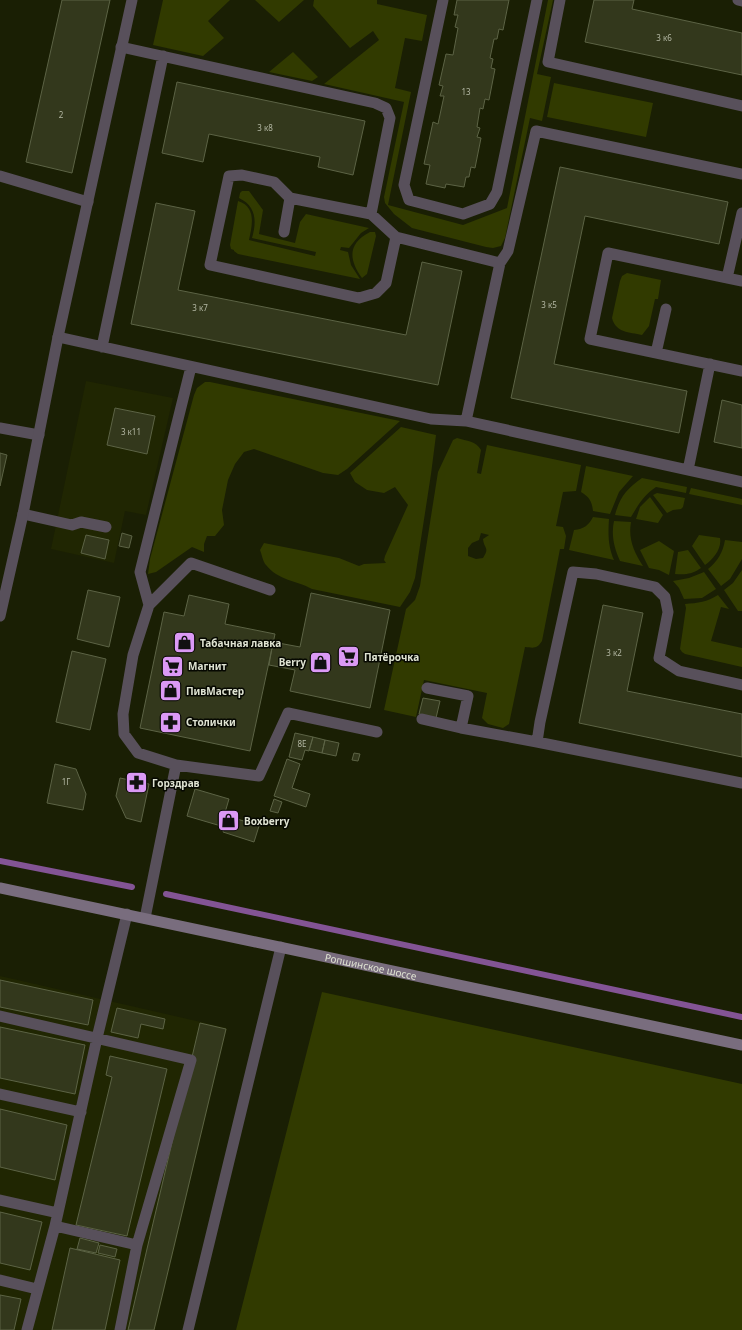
<svg xmlns="http://www.w3.org/2000/svg" width="742" height="1330" font-family="'Noto Sans',sans-serif">
  <style>
    .built { fill: #202602 }
    .green { fill: #313a00; fill-rule: evenodd }
    .lines { fill: none; stroke-linecap: round; stroke-linejoin: round }
    .stream { stroke: #835495; stroke-width: 6 }
    .building { fill: #33381c; stroke: #5c6345 }
    .service { stroke: #58505b; stroke-width: 11 }
    .minor { stroke: #58505b; stroke-width: 11 }
    .secondary { stroke: #796d7e; stroke-width: 11 }
    .labels { text-anchor: middle; dominant-baseline: central; stroke-width: 3; stroke-linejoin: round; paint-order: stroke }
    .number-label { font-size: 8px; fill: #b4b8a4 }
    .poi-label { font-size: 10px; font-weight: bold; fill: #dfe3d2; stroke: #060801; text-anchor: start }
    .street-label { font-size: 10px; fill: #dfe3d2; stroke: #060801 }
  </style>
  <rect width="100%" height="100%" fill="#1a1f04"/>
  <path class="built" d="M86,381L173,398L146,515L125,511L114,563L51,549Z
    M0,976L227,1028L155,1330H0Z"/>
  <path class="green" d="M163,0H230L208,21L224,38L203,56L153,45Z
    M255,0H304L279,22Z
    M314,0H377V4L427,15L422,41L405,38L395,88L411,92L388,205L463,225L507,208L548,0H553L537,74L551,77L542,121L530,118L505,238L501,246L493,248L486,247L412,228L394,214L385,203L384,197L404,102L324,84L379,40L373,31L350,48L313,6Z
    M293,52L318,77L312,81L269,72Z
    M554,83L653,103L646,137L547,117Z
    M242,191H249L263,210L259,234L295,243L300,222L306,214L369,228L361,233L349,248L341,247L340,250L348,252L351,265L360,279L238,254L234,251V250L231,249L230,245L238,201C257,207 252,226 249,240L315,256L316,252L252,238C257,221 256,206 239,198L240,193Z
    M370,232H375L376,236L367,274L362,278C349,260 347,244 370,232Z
    M627,273L661,280L658,299H655L649,326L642,335C629,332 616,333 612,318L620,281L622,276Z
    M205,382H210L400,421L347,469L338,475L323,473L254,449L244,452L235,464L228,480L222,510L224,525L215,536H207L204,544V552L192,547L156,572L148,574L150,559L194,395L197,388Z
    M401,427L436,435L431,474L415,578L410,592L400,607L312,589C296,580 279,581 266,565C263,562 262,555 260,550L264,543L339,558L359,566L364,564L386,563L384,560L385,556L408,505L395,487L384,493L367,490L355,482L350,473Z
    M457,438C467,441 476,441 481,450L477,473L481,474L487,445L581,465L576,491L563,492L556,526L563,527L566,536L564,549H560L542,641C537,649 534,648 525,647L509,724L503,728L488,724L482,718L487,693L424,680L416,717L384,710L406,609L415,600L420,586L438,472L453,440ZM481,533L489,535L483,539C484,549 490,547 483,558L476,559L468,556V548L472,543L479,540Z
    M586,466L633,476L619,492L610,514L593,511C592,501 589,497 581,492Z
    M642,478L687,487L686,493L656,487C644,495 638,505 631,517L615,515C620,496 627,489 642,478Z
    M691,488L742,499V505L689,494Z
    M657,493L685,498L683,507L681,509L673,510L667,513L653,495Z
    M650,497L663,515L658,523L636,519L640,507Z
    M593,517L609,519C608,534 608,546 614,560L569,550L574,530C584,529 589,525 593,517Z
    M614,521L631,522C628,539 634,552 643,566L620,561C614,548 611,535 614,521Z
    M699,535L720,538C722,549 713,559 705,565L692,546Z
    M725,540L742,542V559L730,579L721,586L708,569C718,561 723,552 725,540Z
    M659,541L674,551L669,575L659,570L649,568L640,550Z
    M688,550L701,568C693,574 685,575 675,574L678,552Z
    M742,570V611H738L724,590L733,583Z
    M704,572L716,589L702,598L684,599L679,588L673,581L689,578Z
    M718,595L729,609L721,607L711,641L742,648V667L685,654L682,652L680,649L686,608L685,604C698,603 707,602 718,595Z
    M322,992L742,1084V1330H236Z"/>
  <g class="lines">
    <path class="stream" d="M0,861L132,887
      M166,894L742,1017"/>
  </g>
  <path class="building" d="M62,0H110L72,173L26,162Z
    M457,0H509L503,30L499,29L497,39H494L490,58L493,59L491,68L495,69L489,100L485,99L483,109L480,108L477,127L480,128L477,137L481,138L475,168L471,167L469,177H466L464,187L446,184L445,188L426,184L430,165L424,164L433,122L438,124L444,96H440L443,86L439,85L446,54L453,55L458,28L455,27L458,15H454Z
    M594,0H634L632,9L742,33V75L585,42Z
    M177,82L365,121L353,175L318,167L320,157L209,134L203,162L162,153Z
    M560,167L728,202L719,244L585,216L554,364L687,391L679,433L511,398Z
    M156,203L195,211L178,290L406,335L422,262L462,271L438,385L131,324Z
    M722,400L742,405V448L714,442Z
    M115,408L155,416L147,454L107,445Z
    M0,453L7,455L0,486Z
    M122,533L132,536L129,548L119,546Z
    M86,535L109,540L105,559L81,553Z
    M88,590L120,597L109,647L77,639Z
    M311,593L390,610L370,708L290,691L295,670L269,665L273,642L300,647Z
    M189,595L229,604L225,624L275,634L250,751L140,728L164,612L184,616Z
    M603,605L643,613L627,691L742,714V757L579,723Z
    M72,651L106,659L90,730L56,722Z
    M423,698L440,701L436,718L419,714Z
    M295,733L313,737L309,751L305,750L302,760L289,757Z
    M313,737L325,740L322,753L309,750Z
    M325,740L339,743L336,756L322,753Z
    M354,753L360,754L358,761L352,760Z
    M287,759L300,764L292,788L310,794L306,807L274,796Z
    M55,764L76,769L86,794L83,810L47,803Z
    M120,778L149,784L141,822L126,818L116,796Z
    M195,789L229,799L221,826L187,816Z
    M274,799L282,802L278,813L270,811Z
    M228,816L259,826L254,842L223,832Z
    M0,980L93,1000L88,1025L0,1007Z
    M117,1008L165,1019L163,1029L141,1024L138,1038L111,1032Z
    M200,1023L226,1029L154,1330H128Z
    M0,1027L85,1045L75,1094L0,1078Z
    M110,1056L167,1069L127,1236L76,1225L112,1077L106,1075Z
    M0,1109L67,1125L55,1180L0,1167Z
    M0,1212L42,1222L30,1270L0,1263Z
    M80,1238L99,1243L96,1253L77,1249Z
    M100,1245L117,1249L115,1257L98,1253Z
    M70,1248L120,1260L105,1330H52Z
    M0,1295L21,1299L14,1330H0Z"/>
  <g class="lines">
    <path class="service" d="M443,0L404,185L409,200L463,214L490,204L497,192L537,0
      M560,0L548,62L742,106
      M738,0L742,1
      M121,47L375,103L386,108L390,118L371,214L290,198L274,182L242,175L229,176L210,265L359,298L376,293L386,283L396,237L500,263
      M0,176L88,202
      M371,214L396,237
      M284,232L290,198
      M727,278L742,213
      M742,281L608,253L590,339L742,371
      M58,337L431,419L466,421L742,482
      M102,347L163,56
      M656,353L666,309
      M466,421L500,263L508,251L536,131L742,174
      M0,428L39,435
      M688,470L710,364
      M23,514L72,525L81,522L106,527
      M270,590L191,563L149,605L133,655L123,714L124,734L138,753L176,765L259,776L288,713L377,732
      M149,605L140,572L191,367
      M742,685L679,671L659,658L668,612L665,597L655,587L596,574L573,572L540,722L537,742L742,783
      M422,719L461,728L468,696L427,688
      M461,728L537,742
      M145,918L176,765
      M0,1016L191,1060L137,1245L120,1330
      M0,1094L81,1112
      M0,1200L58,1213
      M55,1226L137,1245
      M0,1280L37,1289
      M27,1330L55,1226L97,1038L127,914"/>
    <path class="minor" d="M0,616L23,514L58,337L132,0
      M188,1330L281,947"/>
    <path class="secondary" id="s1" d="M0,888L742,1045"/>
  </g>
  <defs>
    <symbol id="shop-square" viewBox="-11 -11 22 22"><rect x="-9" y="-9" width="18" height="18" rx="4" fill="#db99f5" stroke="#060801"/><path d="M-5-2.5h2.3a2.7 3.5 0 0 1 5.4 0H5L5.5 6h-11ZM-1.5-2.5h3a1.5 2.3 0 0 0-3 0Z" fill="#111"/></symbol>
    <symbol id="supermarket-square" viewBox="-11 -11 22 22"><rect x="-9" y="-9" width="18" height="18" rx="4" fill="#db99f5" stroke="#060801"/><path d="M-6-5.5h2.5l.6 2H6L4.5 2H-2.5L-4.4-4H-6ZM-1.5 3.2a1.3 1.3 0 1 0 .1 0ZM3 3.2a1.3 1.3 0 1 0 .1 0Z" fill="#111"/></symbol>
    <symbol id="pharmacy-square" viewBox="-11 -11 22 22"><rect x="-9" y="-9" width="18" height="18" rx="4" fill="#db99f5" stroke="#060801"/><path d="M-2-6h4v4h4v4h-4v4h-4v-4h-4v-4h4Z" fill="#111"/></symbol>
  </defs>
  <g fill-rule="evenodd">
    <use href="#shop-square" x="172" y="630" width="25" height="25"/>
    <use href="#supermarket-square" x="336" y="644" width="25" height="25"/>
    <use href="#shop-square" x="308" y="650" width="25" height="25"/>
    <use href="#supermarket-square" x="160" y="654" width="25" height="25"/>
    <use href="#shop-square" x="158" y="678" width="25" height="25"/>
    <use href="#pharmacy-square" x="158" y="710" width="25" height="25"/>
    <use href="#pharmacy-square" x="124" y="770" width="25" height="25"/>
    <use href="#shop-square" x="216" y="808" width="25" height="25"/>
  </g>
  <g class="labels">
    <g class="number-label">
      <text x="664" y="37">3 к6</text>
      <text x="466" y="91">13</text>
      <text x="61" y="114">2</text>
      <text x="265" y="127">3 к8</text>
      <text x="549" y="304">3 к5</text>
      <text x="200" y="307">3 к7</text>
      <text x="131" y="431">3 к11</text>
      <text x="614" y="652">3 к2</text>
      <text x="302" y="743">8Е</text>
      <text x="66" y="781">1Г</text>
    </g>
    <g class="poi-label">
      <text x="200" y="643">Табачная лавка</text>
      <text x="364" y="657">Пятёрочка</text>
      <text x="306" y="662" text-anchor="end">Berry</text>
      <text x="188" y="666">Магнит</text>
      <text x="186" y="691">ПивМастер</text>
      <text x="186" y="722">Столички</text>
      <text x="152" y="783">Горздрав</text>
      <text x="244" y="821">Boxberry</text>
    </g>
    <g class="street-label">
      <text stroke="none"><textPath href="#s1" startOffset="379">Ропшинское шоссе</textPath></text>
    </g>
  </g>
</svg>
